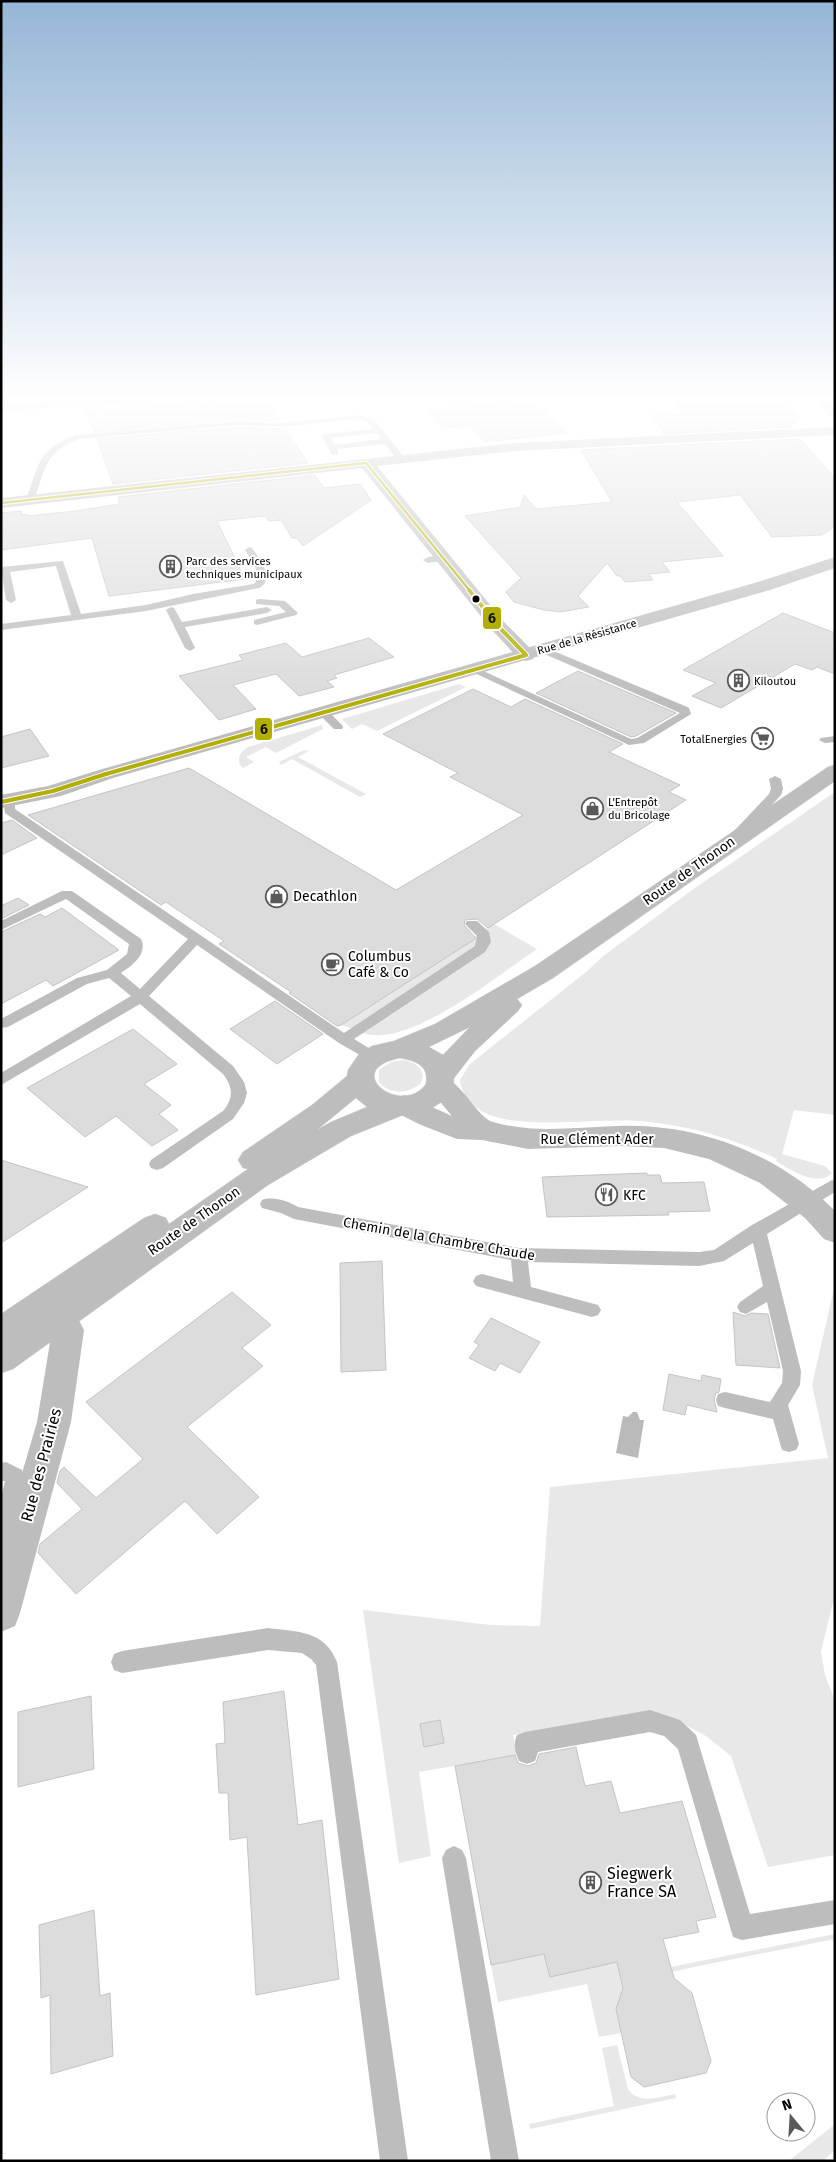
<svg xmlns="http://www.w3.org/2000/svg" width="836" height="2162" font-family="'Fira Sans',sans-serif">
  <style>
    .green { fill: #e8e8e8 }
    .water { fill: #bababa }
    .building { fill: #dcdcdc; stroke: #c4c4c4 }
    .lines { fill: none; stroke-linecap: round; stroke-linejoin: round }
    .primary-casing { stroke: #dbdbdb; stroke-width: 1 }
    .service { fill: #bdbdbd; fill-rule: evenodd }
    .minor { fill: #bdbdbd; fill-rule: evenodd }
    .tertiary { fill: #bdbdbd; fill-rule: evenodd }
    .primary { fill: #bdbdbd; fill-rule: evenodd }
    .bus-1-far1-casing { stroke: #fff; stroke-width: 4.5 }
    .bus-1-casing { stroke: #fff; stroke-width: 6 }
    .bus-1-far1 { stroke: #b2af00; stroke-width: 2.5 }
    .bus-1 { stroke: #b2af00; stroke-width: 4 }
    .bus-dot { fill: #000; stroke: #fff; stroke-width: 2 }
    .labels { text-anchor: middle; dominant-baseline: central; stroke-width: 4; stroke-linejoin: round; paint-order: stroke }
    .far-poi-label { font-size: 11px; fill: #000; stroke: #fff; text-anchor: start }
    .far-street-label { font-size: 11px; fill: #000; stroke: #fff }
    .street-label { font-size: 14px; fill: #000; stroke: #fff }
    .poi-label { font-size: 14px; fill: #000; stroke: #fff; text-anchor: start }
    .near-street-label { font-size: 16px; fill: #000; stroke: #fff }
    .near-poi-label { font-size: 16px; fill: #000; stroke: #fff; text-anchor: start }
    .line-badge { stroke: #fff; stroke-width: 2 }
    .pale-badge-label { font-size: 14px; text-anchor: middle; font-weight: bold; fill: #111 }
  </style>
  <rect width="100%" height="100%" fill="#fff"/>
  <path class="green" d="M459,684L466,687L377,731L362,724L352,729L342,719Z
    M322,725L323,729L276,753L266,747L246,757L254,762L243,768C235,761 240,752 248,747Z
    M304,750L309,751L298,757L366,794L360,797L292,759L281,765L279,762Z
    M835,792V1115L794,1110L782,1154L825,1166L832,1173C818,1188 789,1169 776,1161L777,1159C738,1141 699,1128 657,1123C630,1119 601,1121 573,1122C538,1122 467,1129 460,1080L470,1064L586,972L602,957L695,888Z
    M494,924L537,949C498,975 420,1039 374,1035C363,1035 352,1028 341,1025Z
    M402,1060C412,1061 421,1065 423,1076L421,1083C409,1094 389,1095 379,1082V1070L391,1062Z
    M835,1284V1594L821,1652L825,1675L835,1701V1855L768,1867L731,1756L706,1736L678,1721L649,1711L513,1735L517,1755L419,1772L431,1856L399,1863L363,1610L491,1625L540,1626L550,1487L828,1458L812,1385Z
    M835,1934V1939L694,1967L672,1972L671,1967Z
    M612,1940L625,1997L620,1998L616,2009L622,2033L599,2037L587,1984L498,2002L491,1965Z
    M617,2045L628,2089C639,2105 659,2097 675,2094L676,2098L530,2129L529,2124L614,2106L602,2048Z
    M835,2124V2150L823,2161H789Z"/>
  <path class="water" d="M633,1412H637L640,1420H644L638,1458L616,1453L623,1416L628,1417Z"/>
  <path class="building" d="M249,398H266L281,421L238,419L94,432L86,411Z
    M671,398H782L800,418L790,427L664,434L652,416L684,414Z
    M531,400L567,433L485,442L469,425L444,428L428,410Z
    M238,427L285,429L308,463L113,484L97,439Z
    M800,439L835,478V526L822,535L772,537L740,495L677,502L723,556L662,562L670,572L649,574L653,580L625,582L620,576H617L607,563L578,596L589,607L560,612L544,610L514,602L506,592L521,578L465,516L521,507L524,495L536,509L612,502L581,450Z
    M315,475L324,488L360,484L371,500L303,546L297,538H292L281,520L269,521L265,516L217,521L245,579L109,596L92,538L1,550V513L21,511L22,515L27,514V516L75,511L120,504L118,497Z
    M783,613L835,633V674L817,667L812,670L795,664L721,708L692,696L716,683L683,670Z
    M369,638L394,657L334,675L337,678L327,681L334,687L299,696L276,674L233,685L256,709L219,720L179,676L243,660L239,655L286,643L302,657Z
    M578,671L676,713L636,736L631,737L536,693Z
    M473,689L511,707L525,699L623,744L609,752L680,785L669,792L686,800L488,928L477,919L465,920L464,925L475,937V939L341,1025L337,1026L289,993L291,992L219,944L224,941L166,902L161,905L28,815L189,768L396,890L523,815L450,777L458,773L383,734Z
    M30,729L49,756L1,768V737Z
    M12,820L37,838L1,855V823Z
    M18,898L29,905L1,919V906Z
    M62,908L119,950L53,986L46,980L1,1004V932L40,914L45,917Z
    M275,1001L323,1034L277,1064L230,1029Z
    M133,1029L177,1064L144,1084L171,1105L159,1114L178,1130L152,1146L116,1116L85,1137L27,1088Z
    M1,1160L88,1187L1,1243Z
    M647,1173V1175H660L662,1183L704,1182L710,1211L668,1212L669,1215L547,1217L542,1177Z
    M382,1261L386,1370L341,1372L340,1263Z
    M232,1292L271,1325L242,1348L263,1366L187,1427L259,1497L217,1534L185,1501L76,1594L38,1553L40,1544L82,1509L57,1483L60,1471L64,1467L96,1498L143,1459L86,1402Z
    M733,1312L745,1316L751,1313L768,1314L780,1368L736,1365Z
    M491,1318L540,1342L520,1373L500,1363L495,1371L469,1358L479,1345L474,1342Z
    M669,1374L701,1381L702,1375L721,1379L719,1392L716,1393L714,1399L717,1412L687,1405L685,1415L663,1410Z
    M284,1691L298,1825L322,1820L339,1979L256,1995L247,1837L230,1840L228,1793H219L216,1744L225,1743L223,1702Z
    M91,1696L94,1769L18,1787V1712Z
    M440,1720L444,1743L424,1747L420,1724Z
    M576,1747L585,1786L611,1781L620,1813L682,1801L716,1917L696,1921L699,1932L663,1939L674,1978L692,1993L711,2061L706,2073L644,2087L631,2077L616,2009L623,1988L617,1962L550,1977L544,1954L491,1965L455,1766L515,1755L518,1763L528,1766L536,1763L539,1754Z
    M94,1910L100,1996L110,1993L113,2056L51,2074L50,1995L41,1998L39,1925Z"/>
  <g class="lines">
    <defs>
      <path id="primary" d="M835,765V781L553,978L517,999L522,1005L518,1011L475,1051L454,1078L453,1086L443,1101L432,1108L403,1115L351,1136L268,1185L13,1369L1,1373V1314L144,1218L155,1214L166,1218L169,1224L248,1169L243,1168L238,1160L243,1152L312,1105L347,1076L348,1070L359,1054L372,1046L394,1041L435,1024L535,966L828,767ZM470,1027L443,1055L429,1047ZM400,1058C416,1061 429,1065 426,1084C402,1118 339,1070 400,1058ZM356,1098L367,1107L331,1122L317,1130Z"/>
    </defs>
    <use href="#primary" class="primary-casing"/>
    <path class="service" d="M358,415L373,418L404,457V461H398L385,444L337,449L338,455H332L322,436L323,434L373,429L367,422L358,419L282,427L238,425L79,439C44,453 46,468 34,500L30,503L26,500C39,465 37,450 75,435L238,421L282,423ZM377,433L381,439L334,445L331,438Z
      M249,547L252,548C259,558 276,579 259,588L146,611L1,630V624L71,615L56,566L10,572L16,600L11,603L6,600L1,567L63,561L81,614L146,605L193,594L253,584L256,582C260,570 251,560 245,550Z
      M443,555L448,558L446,560L428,563L423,560L428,557Z
      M259,599L285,601L298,613L296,615L257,625L254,624V620L286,612L279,606L256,604V600Z
      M171,607L174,608L182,622L267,607L272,610L267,613L185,627L195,648L190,651L185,648L166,610Z
      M544,647L685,706L689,708L691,714L644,743L629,745L468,670L473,667L477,668L631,739L637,738L680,713L540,652L539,650Z
      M323,709L327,710L342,725L343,727L342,729H334L319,714L318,712L319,710Z
      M835,736V742L825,743L819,740L821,738Z
      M775,776L781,779L783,789L781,795L743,836H735L733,833L735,830L769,794L771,789L769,779Z
      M9,796L15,800V809L344,1033L475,946L477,936L465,924L467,921H477L489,932L491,942L485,952L354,1039L377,1053L379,1057L377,1061L372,1062L339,1043L197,945L149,996L233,1066L244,1082L247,1093L244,1103L233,1119L163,1168L157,1170L151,1168L149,1164L151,1160L223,1111C234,1098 233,1087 223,1074L140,1004L1,1085V1073L131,996L109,978L87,984L8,1027L1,1028V1019L77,978L107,970L127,954L129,944L66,899L1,930V921L62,891H72L141,939C148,954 132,966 121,973L140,989L188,939L5,813L3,800Z
      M832,1180L835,1181V1192L767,1234L801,1371L800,1385L788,1405L799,1444L796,1450L789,1452L782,1450L773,1419L725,1408L718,1406L716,1400L718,1394L725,1392L770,1402L782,1383L783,1371L767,1302L746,1314L740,1312L737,1307L740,1302L763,1286L753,1243L724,1261L699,1266L528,1262L531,1287L598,1305L601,1310L598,1315L592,1317L476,1286L473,1281L476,1276L482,1274L513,1282L511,1260L294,1219L281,1213L262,1208L260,1204L262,1200C273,1196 288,1201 298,1207L519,1248L699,1252L714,1250L752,1225Z
      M6,1462L22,1470L25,1483L11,1537L8,1544L1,1546V1498L5,1481H1V1463Z
      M268,1628C298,1632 324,1630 337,1662L408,2161H380L316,1665L311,1659L302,1653L268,1650L122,1673L114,1670L111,1662L114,1654L122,1651Z
      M650,1710L680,1720L696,1735L750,1914L835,1900V1924L742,1940L733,1937L678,1749L664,1736L650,1732L538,1752L535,1761L527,1764L519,1761C515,1751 513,1745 517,1735L525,1732Z
      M454,1846L462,1850L466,1858L519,2161H491L442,1858L446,1850Z"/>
    <path class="minor" d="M81,398H146L139,402L1,411V403Z
      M835,427V435L515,451L377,466L504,622L533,651L535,655L533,659L526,661L519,659L492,630L362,468L1,508V498L515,443Z
      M440,1075C463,1082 477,1118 493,1122C534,1134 576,1127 618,1126C698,1123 779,1154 835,1211V1243L824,1239L805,1218L760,1183L709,1159L664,1148L622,1146L528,1149L482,1140L457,1139L421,1125L395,1112L391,1105L395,1098L405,1095L452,1116L426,1085L430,1078Z
      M61,1303L72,1307L84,1330L71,1422L20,1613L15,1626L1,1632V1545L37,1422L52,1330L45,1316L50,1307Z"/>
    <path class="tertiary" d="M813,398H827L835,405V417L830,416Z
      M835,557V568L770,590L113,778L61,796L1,808V795L48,786L99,770L758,582Z"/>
    <use href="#primary" class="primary"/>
    <defs>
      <path id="bus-1-far1" d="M366,463L470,591
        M1,503L366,463"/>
      <path id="bus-1" d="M469,590L498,626L526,655
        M1,802L53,791L106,774L526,655"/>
    </defs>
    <use href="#bus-1-far1" class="bus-1-far1-casing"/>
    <use href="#bus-1" class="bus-1-casing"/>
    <use href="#bus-1-far1" class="bus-1-far1"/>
    <use href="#bus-1" class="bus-1"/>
  </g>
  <linearGradient id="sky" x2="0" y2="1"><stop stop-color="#95b6d6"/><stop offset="0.57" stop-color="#fff"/><stop offset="1" stop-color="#fff" stop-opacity="0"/></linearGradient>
  <rect width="836" height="700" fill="url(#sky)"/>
  <defs>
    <symbol id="building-ring" viewBox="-11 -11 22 22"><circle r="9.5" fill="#fff" stroke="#595959" stroke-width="1.5"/><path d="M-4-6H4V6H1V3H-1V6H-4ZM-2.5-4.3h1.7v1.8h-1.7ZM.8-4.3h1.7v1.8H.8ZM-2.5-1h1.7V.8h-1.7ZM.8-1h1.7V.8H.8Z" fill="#595959"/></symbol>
    <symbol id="supermarket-ring" viewBox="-11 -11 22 22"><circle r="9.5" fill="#fff" stroke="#595959" stroke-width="1.5"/><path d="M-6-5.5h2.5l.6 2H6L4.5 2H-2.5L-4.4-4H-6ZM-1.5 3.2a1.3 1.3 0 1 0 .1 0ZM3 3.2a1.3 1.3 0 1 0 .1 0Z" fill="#595959"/></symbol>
    <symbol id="shop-ring" viewBox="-11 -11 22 22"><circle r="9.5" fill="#fff" stroke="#595959" stroke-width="1.5"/><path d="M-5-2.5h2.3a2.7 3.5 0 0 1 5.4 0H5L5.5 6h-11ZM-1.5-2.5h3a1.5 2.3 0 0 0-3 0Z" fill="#595959"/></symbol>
    <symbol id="cafe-ring" viewBox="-11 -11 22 22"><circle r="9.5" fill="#fff" stroke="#595959" stroke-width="1.5"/><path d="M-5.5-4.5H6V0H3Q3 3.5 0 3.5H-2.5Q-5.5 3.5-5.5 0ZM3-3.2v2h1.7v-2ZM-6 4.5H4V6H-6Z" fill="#595959"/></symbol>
    <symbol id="restaurant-ring" viewBox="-11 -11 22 22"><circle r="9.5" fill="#fff" stroke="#595959" stroke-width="1.5"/><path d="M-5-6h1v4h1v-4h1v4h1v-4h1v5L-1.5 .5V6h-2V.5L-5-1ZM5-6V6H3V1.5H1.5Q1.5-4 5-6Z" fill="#595959"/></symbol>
  </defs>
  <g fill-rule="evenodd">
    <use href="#building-ring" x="158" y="554" width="25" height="25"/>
    <use href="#building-ring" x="726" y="668" width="25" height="25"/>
    <use href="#supermarket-ring" x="750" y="726" width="25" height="25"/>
    <use href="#shop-ring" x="580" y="796" width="25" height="25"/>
    <use href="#shop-ring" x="264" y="884" width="25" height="25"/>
    <use href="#cafe-ring" x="320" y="952" width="25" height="25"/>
    <use href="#restaurant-ring" x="594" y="1182" width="25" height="25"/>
    <use href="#building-ring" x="578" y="1870" width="25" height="25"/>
  </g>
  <circle class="bus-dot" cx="476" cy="599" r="4.5"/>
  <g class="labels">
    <g class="far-poi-label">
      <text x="186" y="561">Parc des services<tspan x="186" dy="13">techniques municipaux</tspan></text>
      <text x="754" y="681">Kiloutou</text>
      <text x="747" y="739" text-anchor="end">TotalEnergies</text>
      <text x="608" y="802">L'Entrepôt<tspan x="608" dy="13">du Bricolage</tspan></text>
    </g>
    <g class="far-street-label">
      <text transform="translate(587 637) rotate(-16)">Rue de la Résistance</text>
    </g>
    <g class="street-label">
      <text transform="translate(689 871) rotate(-35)">Route de Thonon</text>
      <text x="597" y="1139">Rue Clément Ader</text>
      <text transform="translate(194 1221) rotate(-35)">Route de Thonon</text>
      <text transform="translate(439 1239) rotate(10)">Chemin de la Chambre Chaude</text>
    </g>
    <g class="poi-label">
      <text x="293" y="896">Decathlon</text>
      <text x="348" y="956">Columbus<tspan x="348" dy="16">Café &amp; Co</tspan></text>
      <text x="623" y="1195">KFC</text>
    </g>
    <g class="near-street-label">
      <text transform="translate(41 1465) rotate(-75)">Rue des Prairies</text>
    </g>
    <g class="near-poi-label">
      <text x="607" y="1873">Siegwerk<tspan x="607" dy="18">France SA</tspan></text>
    </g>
  </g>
  <g class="line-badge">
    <rect x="482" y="606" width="20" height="24" rx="5" fill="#b2af00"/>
    <rect x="254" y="717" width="19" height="24" rx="5" fill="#b2af00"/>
  </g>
  <g class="pale-badge-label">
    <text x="492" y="623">6</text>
    <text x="264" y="734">6</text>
  </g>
  <rect width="836" height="2162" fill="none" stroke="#000000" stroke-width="5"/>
  <g transform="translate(791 2117) rotate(342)"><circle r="24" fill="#ffffff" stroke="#999999"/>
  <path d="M0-4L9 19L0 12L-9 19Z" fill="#595959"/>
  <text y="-8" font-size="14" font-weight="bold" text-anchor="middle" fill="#000000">N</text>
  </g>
</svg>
